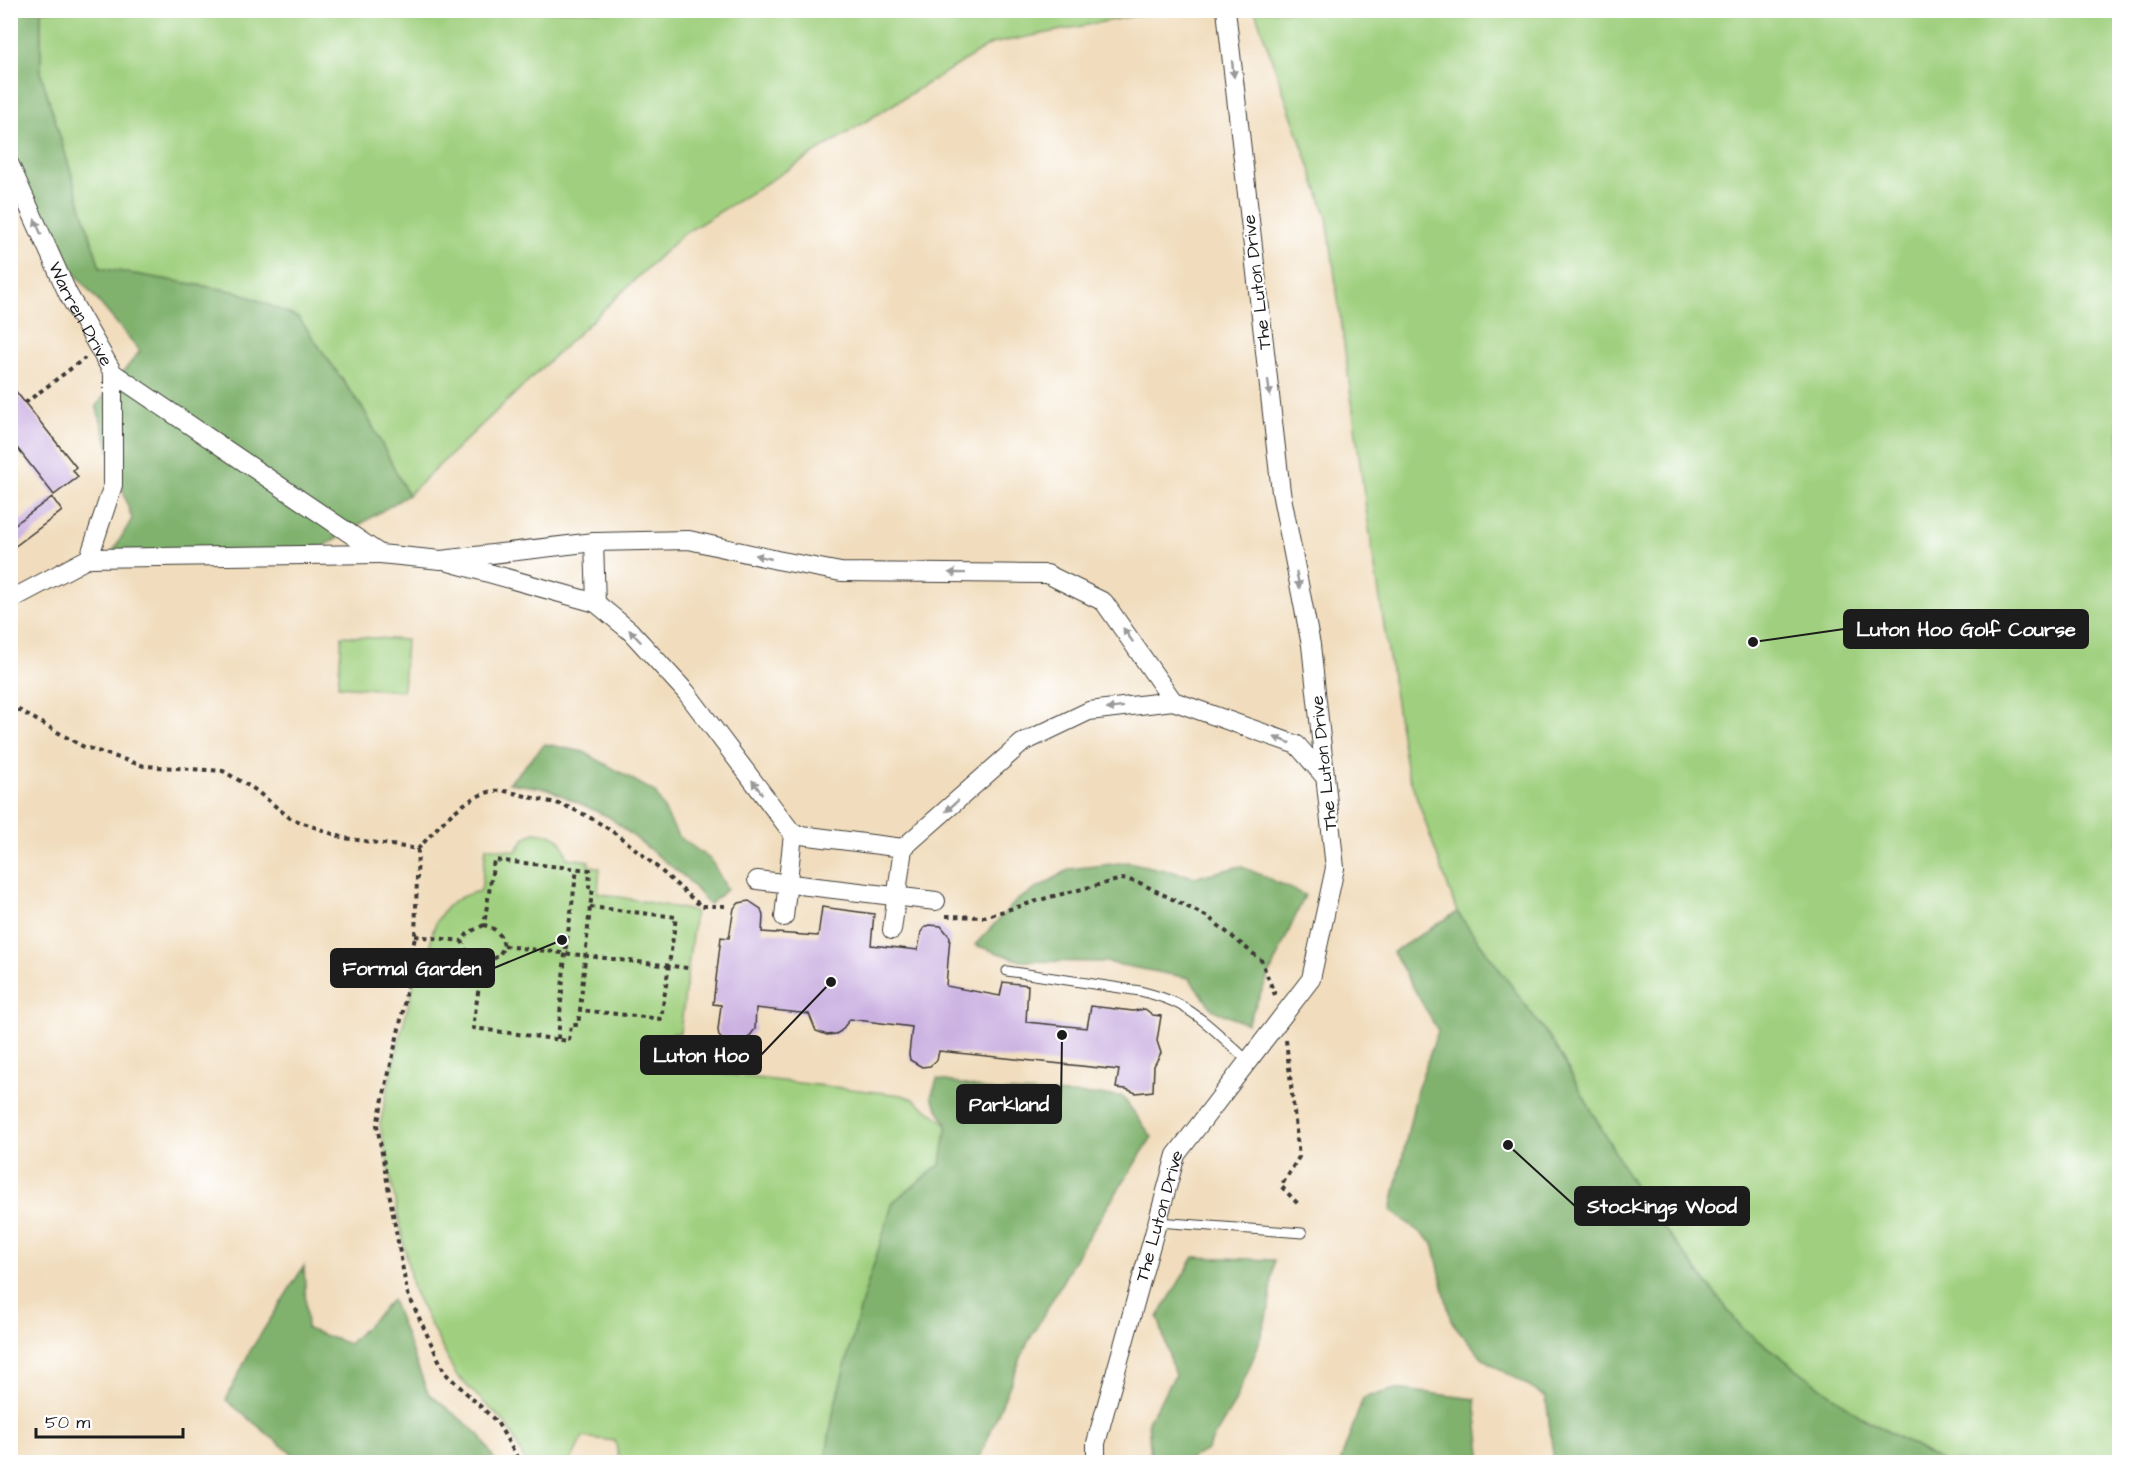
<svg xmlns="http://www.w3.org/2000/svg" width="2130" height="1473" font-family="'Architects Daughter',sans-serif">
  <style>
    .green { fill: #a0d07f; stroke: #5e764e; stroke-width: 1.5 }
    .forest { fill: #80b26e; stroke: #4e6745; stroke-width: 1.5 }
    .building { fill: #cbb1e1 }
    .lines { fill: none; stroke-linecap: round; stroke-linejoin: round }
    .lane-casing { stroke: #3c3934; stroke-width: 11 }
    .street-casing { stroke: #3c3934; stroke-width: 20 }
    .path { stroke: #3c3934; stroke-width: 4; stroke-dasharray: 4.5 4.5; stroke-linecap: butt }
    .lane { stroke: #fff; stroke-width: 9 }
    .street { stroke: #fff; stroke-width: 18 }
    .oneway { fill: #999 }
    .labels { text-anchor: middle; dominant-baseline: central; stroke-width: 4.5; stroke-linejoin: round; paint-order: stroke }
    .street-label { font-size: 18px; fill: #1c1c1c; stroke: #fff }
    .leader { fill: none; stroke: #1c1c1c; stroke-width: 2 }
    .callout-dot { fill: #1c1c1c; stroke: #fff; stroke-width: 2 }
    .callout { fill: #1c1c1c; stroke: #1c1c1c; stroke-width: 2 }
    .callout-label { font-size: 20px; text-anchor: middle; font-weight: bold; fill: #fff }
  </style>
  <rect width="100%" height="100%" fill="#fff"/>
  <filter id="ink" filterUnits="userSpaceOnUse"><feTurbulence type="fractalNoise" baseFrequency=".0167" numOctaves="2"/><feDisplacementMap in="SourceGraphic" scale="12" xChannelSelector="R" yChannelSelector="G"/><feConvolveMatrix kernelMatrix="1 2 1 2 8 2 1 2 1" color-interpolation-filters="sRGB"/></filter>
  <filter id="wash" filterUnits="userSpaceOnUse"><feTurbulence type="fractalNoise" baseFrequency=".008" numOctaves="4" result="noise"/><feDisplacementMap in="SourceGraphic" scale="24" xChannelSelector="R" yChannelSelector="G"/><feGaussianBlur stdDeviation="1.35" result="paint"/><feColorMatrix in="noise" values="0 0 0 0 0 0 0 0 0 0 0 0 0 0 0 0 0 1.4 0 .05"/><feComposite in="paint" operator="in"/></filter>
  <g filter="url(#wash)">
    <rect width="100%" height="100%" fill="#f1ddbd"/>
    <path class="green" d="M41,11H1158L991,44L682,235L408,495L365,412L299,318L238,292L100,268L41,74Z
      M1255,11H2119V1462H1943L1860,1416L1742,1328L1642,1200L1552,1041L1457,912L1406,767L1367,516L1327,217Z
      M342,636L406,640L403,691L338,686Z
      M535,832C556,834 563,837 567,858L589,861L588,865L600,868L598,893L695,911L680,1033H672L679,1069L902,1095L913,1099L947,1124L941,1164L893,1202L863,1299L834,1408L825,1462H620L615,1441L583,1437L570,1462H525L508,1426L456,1375L413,1290L380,1125L393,1064L420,959H431C427,923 446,897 481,891L486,847L516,851L525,838Z"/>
    <path class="forest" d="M11,11H41V74L100,268L238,292L299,318L365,412L408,495L323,547L108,560L132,519L96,406L140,351L19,207L11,211Z
      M545,744L584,752L655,792L678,836L711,860L727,889L709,905L687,879L609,817L548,789L509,783Z
      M1128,862L1196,877L1241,866L1305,895L1247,1024L1213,1010L1189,978L1105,962L1021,961L975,945L1017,900L1070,869Z
      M1457,912L1552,1041L1642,1200L1742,1328L1860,1416L1943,1462H1554L1546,1397L1483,1359L1451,1321L1433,1243L1391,1210L1417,1090L1438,1031L1393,952Z
      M937,1079L994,1091L1122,1096L1152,1137L1086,1240L1026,1346L978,1462H825L834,1408L863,1299L893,1202L941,1164L947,1124L931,1097Z
      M1194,1257L1274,1260L1269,1308L1257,1349L1234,1404L1206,1451L1182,1462H1151L1148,1421L1175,1376L1158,1317Z
      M304,1266L307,1329L349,1344L392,1300L428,1393L479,1434L496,1462H302L226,1400L250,1351Z
      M1396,1389L1475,1399L1482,1462H1340L1363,1398Z"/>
    <g id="blocks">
      <path class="building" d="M10,384L76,467L73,470L78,477L54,495L10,439Z
        M52,497L62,511L10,550V528Z
        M749,901L761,909L763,916L762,932L818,936L822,907L874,914L871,945L918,950L921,932L924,928L929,925L941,926L950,937L946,986L1000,996L1003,982L1028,985L1026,1022L1087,1028L1091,1006L1133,1011L1145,1009L1153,1015L1161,1016L1157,1041L1161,1053L1154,1066L1153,1091L1136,1093L1126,1089L1116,1088L1119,1070L939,1051L937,1060L930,1066L922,1067L910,1060L909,1054L912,1027L850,1019L841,1031L836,1034L827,1035L816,1031L809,1014L756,1008L755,1029L749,1037L745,1043L740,1045L726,1044L719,1036L718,1030L721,1005L713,1004L721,937L729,938L734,908L739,903Z"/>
    </g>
  </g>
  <g filter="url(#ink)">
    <use href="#blocks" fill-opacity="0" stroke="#3c3934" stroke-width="1.5"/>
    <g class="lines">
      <defs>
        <path id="lane" d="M1007,971L1140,991C1152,994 1165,998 1176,1003C1201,1015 1227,1042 1248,1061
          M1158,1222L1302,1233"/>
        <g id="street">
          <path id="s1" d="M10,165L68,294L113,373V485L89,558L10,600"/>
          <path d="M113,373L380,554L441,560L594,542L689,540L777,560L841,572L1047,574L1104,602L1173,701L1297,745L1325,777"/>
          <path d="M594,542L596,603"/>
          <path d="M89,558L380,554"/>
          <path d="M449,562L596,603L630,631L686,692L793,834L784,917"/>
          <path d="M793,834L903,848"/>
          <path d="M757,880L936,901"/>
          <path d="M892,930L903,848L1022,743L1089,711L1173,701"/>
          <path id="s2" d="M1096,1462V1443L1176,1155L1311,979L1335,868L1311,645L1281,492L1226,10"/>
        </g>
      </defs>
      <use href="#lane" class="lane-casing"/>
      <use href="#street" class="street-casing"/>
      <path class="path" d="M25,403L85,358
        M10,705L82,746L144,766L223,771L254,789L290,818L344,838L418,849C438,827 459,801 489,792C500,788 518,794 529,797C541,800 554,802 565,806C616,825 661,872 701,906H725
        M418,849L415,936L403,1011L377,1125L407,1292L445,1373L497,1422L520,1462
        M590,907L676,917L661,1019L580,1010Z
        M946,916L984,917L1050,897L1122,879L1138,882L1208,917L1261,960L1275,995
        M484,925L468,933L462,941L467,953L482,964L499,956L504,946C501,934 497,929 484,925L494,860L590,870L589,887L593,888L590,907
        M415,936L462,941
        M504,946L688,968
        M482,964L473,1028L569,1041L571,1025H578L580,1010
        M558,1039L565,954L577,869
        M1286,1040L1299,1157L1281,1186L1300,1206"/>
      <use href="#lane" class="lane"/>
      <use href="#street" class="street"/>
    </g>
    <defs><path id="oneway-solid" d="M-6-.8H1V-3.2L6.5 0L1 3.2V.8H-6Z" transform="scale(1.5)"/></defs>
    <g class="oneway">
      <use href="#oneway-solid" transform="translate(1233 69) rotate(83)"/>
      <use href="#oneway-solid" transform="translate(38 227) rotate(-114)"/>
      <use href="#oneway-solid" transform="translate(1269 388) rotate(83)"/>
      <use href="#oneway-solid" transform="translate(763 557) rotate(-167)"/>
      <use href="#oneway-solid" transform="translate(957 573) rotate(-179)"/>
      <use href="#oneway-solid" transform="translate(1298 580) rotate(79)"/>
      <use href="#oneway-solid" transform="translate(1128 635) rotate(-125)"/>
      <use href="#oneway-solid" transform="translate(635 636) rotate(-134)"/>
      <use href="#oneway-solid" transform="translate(1115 708) rotate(173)"/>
      <use href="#oneway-solid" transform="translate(1282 740) rotate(-160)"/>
      <use href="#oneway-solid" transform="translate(757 787) rotate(-127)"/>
      <use href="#oneway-solid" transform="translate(952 806) rotate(138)"/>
    </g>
  </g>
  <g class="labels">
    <g class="street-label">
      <text transform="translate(1257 282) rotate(-97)">The Luton Drive</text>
      <text stroke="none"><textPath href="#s1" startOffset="165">Warren Drive</textPath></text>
      <text transform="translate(1324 763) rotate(-96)">The Luton Drive</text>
      <text stroke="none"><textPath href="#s2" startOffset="255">The Luton Drive</textPath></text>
    </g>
  </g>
  <path class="leader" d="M1753 642L1844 629M562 940L494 968M831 982L761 1055M1062 1035L1061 1104M1508 1145L1575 1206"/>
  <g class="callout-dot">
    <circle cx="1753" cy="642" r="6"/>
    <circle cx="562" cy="940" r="6"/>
    <circle cx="831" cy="982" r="6"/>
    <circle cx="1062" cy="1035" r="6"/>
    <circle cx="1508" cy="1145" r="6"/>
  </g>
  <g class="callout">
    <rect x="1844" y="610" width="244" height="38" rx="6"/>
    <rect x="331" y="949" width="163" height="38" rx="6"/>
    <rect x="641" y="1036" width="120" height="38" rx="6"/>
    <rect x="957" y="1085" width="104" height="38" rx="6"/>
    <rect x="1575" y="1187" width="174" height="38" rx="6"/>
  </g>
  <g class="callout-label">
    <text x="1966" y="636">Luton Hoo Golf Course</text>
    <text x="412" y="975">Formal Garden</text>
    <text x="701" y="1062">Luton Hoo</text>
    <text x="1009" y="1111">Parkland</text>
    <text x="1662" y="1213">Stockings Wood</text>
  </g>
  <rect width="2130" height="1473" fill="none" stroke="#fff" stroke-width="36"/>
  <path d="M36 1428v9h147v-9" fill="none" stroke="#1c1c1c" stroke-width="3"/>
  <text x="45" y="1428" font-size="18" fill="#1c1c1c" stroke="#ffffff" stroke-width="4.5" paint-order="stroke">50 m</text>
</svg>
